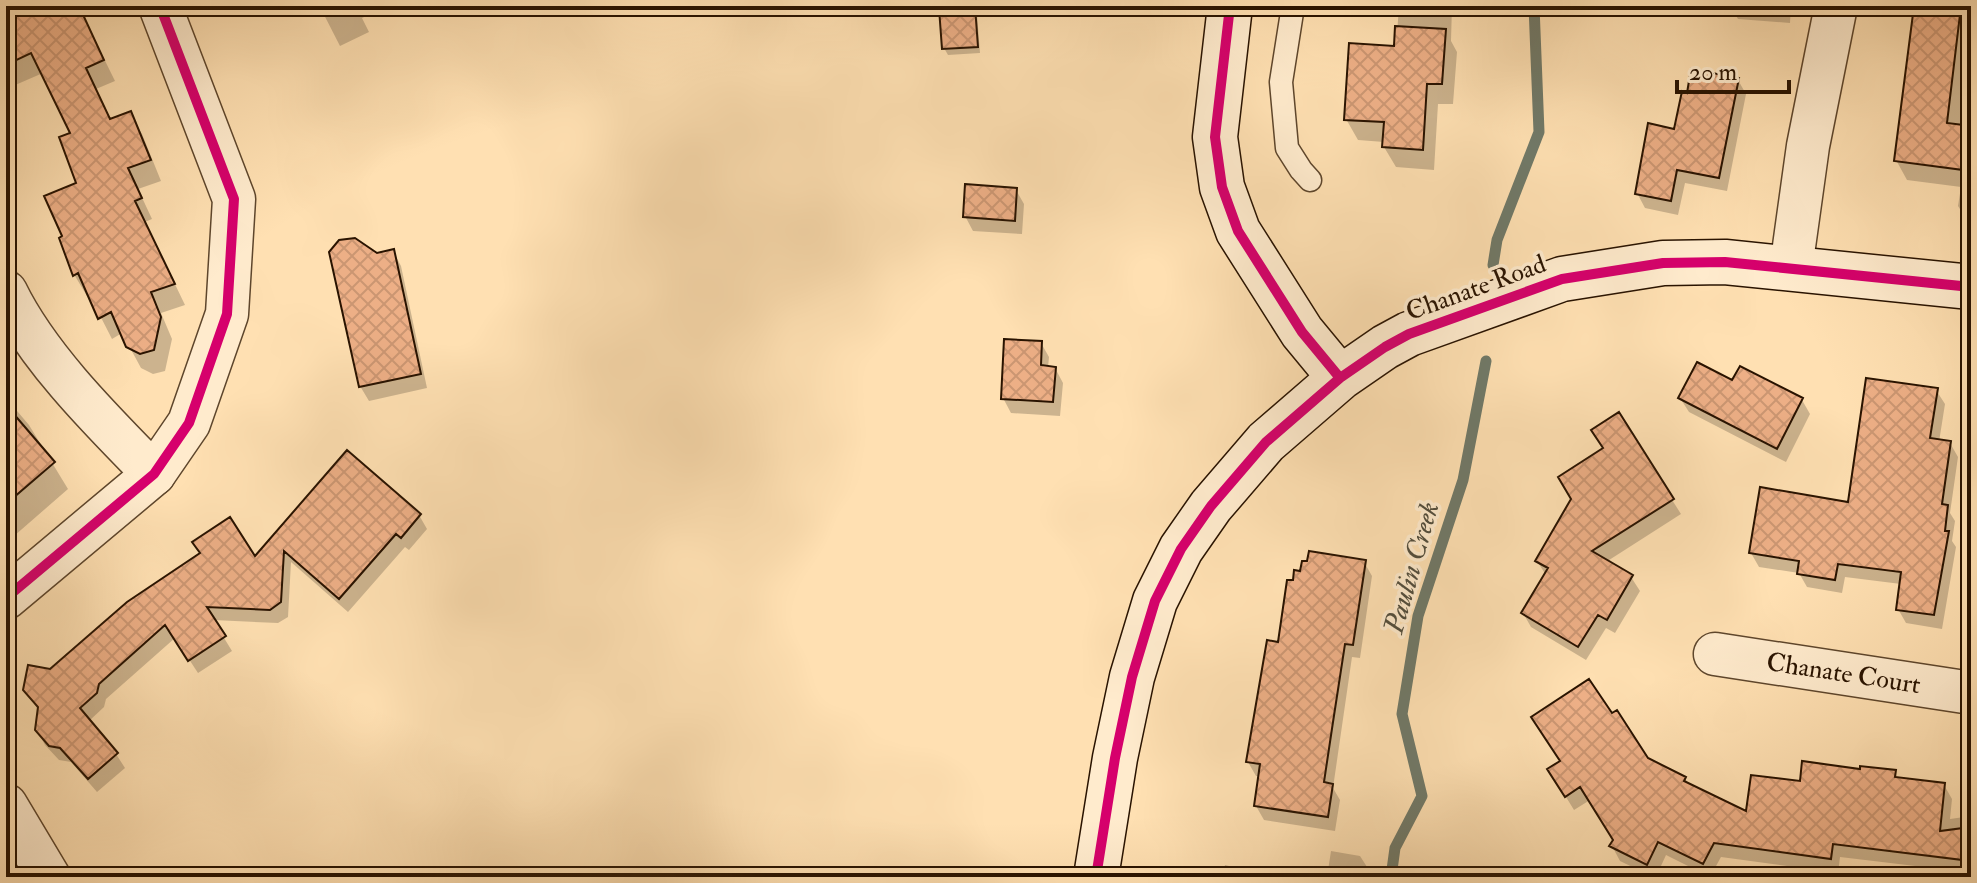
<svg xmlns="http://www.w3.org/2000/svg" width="1977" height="883" font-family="'IM FELL Double Pica',serif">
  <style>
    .shadow { fill: #0003 }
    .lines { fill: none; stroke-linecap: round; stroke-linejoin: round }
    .stream { stroke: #707968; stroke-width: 11 }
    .building { fill: url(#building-cross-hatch); stroke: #291300; stroke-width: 2 }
    .lane-casing { stroke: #5e462c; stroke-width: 25 }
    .street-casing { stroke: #5e462c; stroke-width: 45 }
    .secondary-casing { stroke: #291300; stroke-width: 47 }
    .lane { stroke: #ffebcd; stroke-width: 22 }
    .street { stroke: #ffebcd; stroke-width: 42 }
    .secondary { stroke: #ffebcd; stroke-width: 44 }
    .cycleway-casing { stroke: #ffebcd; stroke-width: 15 }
    .cycleway { stroke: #d6006c; stroke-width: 10 }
    .labels { text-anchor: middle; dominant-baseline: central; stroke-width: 7; stroke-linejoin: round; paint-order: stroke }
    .street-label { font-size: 26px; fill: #291300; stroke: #ffebcd }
    .water-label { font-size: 28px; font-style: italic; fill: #534e3d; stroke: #ffebcd }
  </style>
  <defs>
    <pattern id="building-cross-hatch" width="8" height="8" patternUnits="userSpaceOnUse" patternTransform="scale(2)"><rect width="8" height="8" fill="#edaf86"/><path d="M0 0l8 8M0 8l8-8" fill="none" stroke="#cb9672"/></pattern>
  </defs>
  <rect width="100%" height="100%" fill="#ffe0b2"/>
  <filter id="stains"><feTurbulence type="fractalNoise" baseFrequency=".0025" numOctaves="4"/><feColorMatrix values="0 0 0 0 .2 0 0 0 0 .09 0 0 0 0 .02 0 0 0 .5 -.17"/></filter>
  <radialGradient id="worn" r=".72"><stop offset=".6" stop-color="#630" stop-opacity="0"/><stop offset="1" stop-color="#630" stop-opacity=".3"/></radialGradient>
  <path class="shadow" d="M6,6H78L115,81L96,89L111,120L130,114L142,134L161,181L138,189L152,219L145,222L185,305L161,313L172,339L165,371L153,374L141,368L122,333L112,339L89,294L87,296L75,276L61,239L65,237L79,184L72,134L43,73L6,89Z
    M303,6H372L375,12L362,18L369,32L340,46L320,7L307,14Z
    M1399,6H1452L1451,41L1457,52L1453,104H1438L1434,170L1396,167L1384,147V142L1358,140L1346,119L1396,48Z
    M1730,6H1791L1790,23L1738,19Z
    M1916,6H1971L1960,127L1971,128V226L1958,206L1961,187L1907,180L1896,160Z
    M974,8L977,14L980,53L948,55L944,48Z
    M1738,80L1746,94L1727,191L1685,183L1678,215L1645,208L1637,193L1676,131L1688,95Z
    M1016,190L1024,204L1022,234L973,231L965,216Z
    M393,251L401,266L427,388L369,401L360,386L376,255Z
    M1041,343L1049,357L1048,368H1055L1063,383L1060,416L1011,413L1003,398Z
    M1733,382L1802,400L1810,414L1786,462L1689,412L1680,398Z
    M1936,390L1945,404L1939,442L1950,443L1958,457L1950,513L1955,521L1952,541L1956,547L1942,629L1906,623L1898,609L1901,584L1845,577L1842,593L1807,587L1799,573L1759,567L1751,553L1850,504Z
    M6,398L29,425L68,489L6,543Z
    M1618,415L1681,514L1606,562L1631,577L1640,591L1615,633L1606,628L1586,660L1531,627L1523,613L1546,575L1537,561L1605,449Z
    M347,453L419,515L427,529L409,550L405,547L348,612L291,562L288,617L278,623L213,620L232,651L198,673L175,638L106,699L104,707L88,722L116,754L125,768L97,792L71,762L59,760L45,745L37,730L39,711L25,690L50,671L255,559Z
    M1364,562L1372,576L1360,658L1352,657L1333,788L1340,800L1335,831L1264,820L1256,806L1260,776H1256L1248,762L1279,644Z
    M1611,716L1647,760L1685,778L1689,786L1748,814L1801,784L1861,771L1894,772L1899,780L1944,785L1952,799L1950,819L1971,816V877H1956L1957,871L1840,857L1838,873L1721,857L1710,877L1666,855L1656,877H1653L1620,861L1612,846L1615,840L1590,800L1574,810L1558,784L1561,762Z
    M1331,851L1360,856L1369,870L1367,877H1327Z
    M1225,865L1273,877H1222Z"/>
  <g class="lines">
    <path class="stream" d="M1493,265L1497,240L1539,132L1534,6
      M1391,877L1395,848L1422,796L1402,714L1418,616L1463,480L1486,361"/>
  </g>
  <path class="building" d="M6,6H79L104,60L86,68L110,119L131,111L151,160L128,168L142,198L135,201L175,284L151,292L161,317L154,350L140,354L126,347L111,312L98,319L78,273L73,276L59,238L62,236L44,196L76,183L59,137L70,133L31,53L6,65Z
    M975,6L978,47L942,49L939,8Z
    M1914,6H1961L1947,123L1971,126V171L1894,161Z
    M1395,26L1446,29L1442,84H1427L1423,150L1382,147L1384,122L1344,120L1349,43L1394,46Z
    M1691,69L1739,78L1719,178L1677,170L1671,201L1635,194L1648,123L1674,129L1682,91L1687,93Z
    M965,184L1017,188L1015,221L963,217Z
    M355,238L377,253L394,249L421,374L359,387L329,252L339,240Z
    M1004,339L1042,341L1041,365L1056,367L1053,402L1001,399Z
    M1697,362L1732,380L1740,366L1803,398L1777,449L1678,398Z
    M1866,378L1938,388L1930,438L1951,441L1942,504L1948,505L1945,531H1949L1934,615L1896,610L1901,572L1838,564L1835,580L1797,574L1799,561L1749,553L1760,487L1848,502Z
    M6,405L55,462L6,504Z
    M1619,412L1674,499L1592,551L1633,575L1607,620L1598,615L1578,647L1521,613L1548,568L1535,561L1571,499L1558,477L1603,448L1591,430Z
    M347,450L421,514L401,538L396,534L339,599L284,551L281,602L270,610L207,607L226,636L188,661L165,625L99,684L97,693L80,708L118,753L88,779L60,748L49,746L35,730L38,707L23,690L28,665L50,669L127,602L200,553L192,542L230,517L255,556Z
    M1309,551L1366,560L1353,645L1345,644L1333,722L1324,782L1333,784L1328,817L1254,806L1260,764L1246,762L1267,640L1278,642L1287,580H1293L1294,570L1300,571L1302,561H1307Z
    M1589,679L1612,713L1617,710L1648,758L1686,777L1684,781L1746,811L1751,775L1800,781L1802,761L1860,769V766L1896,770L1895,777L1945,783L1940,831L1971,827V861L1833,844L1831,859L1714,843L1703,864L1658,842L1647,865L1609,846L1613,840L1580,787L1565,797L1547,769L1560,761L1531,717Z"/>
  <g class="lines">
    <defs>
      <path id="lane" d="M1293,6L1281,82L1287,148L1301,170L1310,180"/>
      <g id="street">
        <path d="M1791,268L1808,146L1836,6"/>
        <path d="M6,292C38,358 103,422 154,474"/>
        <path d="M6,598L154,474L189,423L227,314L234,199L160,6"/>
        <path id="s1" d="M1715,654L1971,693"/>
        <path d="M6,805L49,877"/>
      </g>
      <path id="secondary" d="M1230,6L1215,137L1222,187L1238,231L1302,332L1340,378
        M1096,877L1115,758L1132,677L1155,601L1181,549L1211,506L1266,442L1340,378L1385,347L1409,334L1562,279L1663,263L1725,262L1971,287"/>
    </defs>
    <use href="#lane" class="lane-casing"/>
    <use href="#street" class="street-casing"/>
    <use href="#secondary" class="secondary-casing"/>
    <use href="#lane" class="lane"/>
    <use href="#street" class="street"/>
    <use href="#secondary" class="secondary"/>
    <defs>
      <path id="cycleway" d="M1230,6L1215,137L1222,187L1238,231L1302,332L1340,378
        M6,598L154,474L189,423L227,314L234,199L160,6
        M1096,877L1115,758L1132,677L1155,601L1181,549L1211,506L1266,442L1340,378L1385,347L1409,334L1562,279L1663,263L1725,262L1971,287"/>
    </defs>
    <use href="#cycleway" class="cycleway-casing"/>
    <use href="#cycleway" class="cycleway"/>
  </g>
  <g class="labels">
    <g class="street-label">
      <text transform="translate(1476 288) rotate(-20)">Chanate Road</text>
      <text stroke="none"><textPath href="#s1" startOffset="130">Chanate Court</textPath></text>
    </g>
    <g class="water-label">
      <text transform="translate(1412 568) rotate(-74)">Paulin Creek</text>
    </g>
  </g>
  <rect width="1977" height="883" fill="none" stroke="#ffe0b2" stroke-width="32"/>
  <rect x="8" y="8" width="1961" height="867" fill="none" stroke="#291300" stroke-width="4"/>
  <rect x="16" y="16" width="1945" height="851" fill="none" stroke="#291300" stroke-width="2"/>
  <path d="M1677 80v12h112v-12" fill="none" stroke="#291300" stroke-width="4"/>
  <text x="1689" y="80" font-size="24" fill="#291300" stroke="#ffebcd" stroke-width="6" paint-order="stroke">20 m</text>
  <rect width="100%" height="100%" filter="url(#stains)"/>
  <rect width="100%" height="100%" fill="url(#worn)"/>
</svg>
